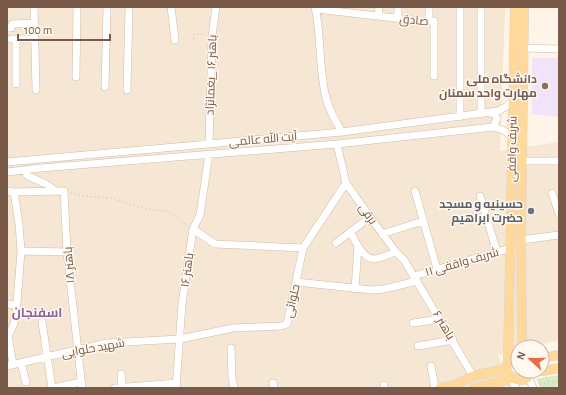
<svg xmlns="http://www.w3.org/2000/svg" width="566" height="395" font-family="'Alegreya Sans',Cairo,sans-serif">
  <style>
    .residential { fill: #f6e6d4 }
    .education { fill: #f1e3fa }
    .green { fill: #d5edc4 }
    .lines { fill: none; stroke-linecap: round; stroke-linejoin: round }
    .minor-casing { stroke: #d0bcab; stroke-width: 8 }
    .major-casing { stroke: #dcd4d0; stroke-width: 10 }
    .path { stroke: #dab59f; stroke-width: 1; stroke-dasharray: 1 3; stroke-linecap: butt }
    .minor { stroke: #fff; stroke-width: 7 }
    .major { stroke: #ffd99c; stroke-width: 9 }
    .education-dot { fill: #8d6e63; stroke: #fff8ee; stroke-width: 1.5 }
    .worship-dot { fill: #6b7280; stroke: #fff8ee; stroke-width: 1.5 }
    .labels { text-anchor: middle; dominant-baseline: central; stroke-width: 3; stroke-linejoin: round; paint-order: stroke }
    .street-label { font-size: 12px; fill: #795a49; stroke: #fff8ee }
    .education-label { font-size: 12px; font-weight: bold; fill: #785e54; stroke: #fff8ee; text-anchor: end }
    .worship-label { font-size: 12px; font-weight: bold; fill: #5b616d; stroke: #fff8ee; text-anchor: end }
    .neighbourhood-label { font-size: 13px; font-weight: bold; fill: #89659d; stroke: #fff8ee }
  </style>
  <rect width="100%" height="100%" fill="#fef4e7"/>
  <path class="residential" d="M7,7H505L500,151L559,142V340L530,347H518V350L498,355L511,388H7Z"/>
  <path class="education" d="M532,58H559V117L532,114Z"/>
  <path class="green" d="M559,375V388H540L537,379Z"/>
  <g class="lines">
    <defs>
      <path id="minor" d="M34,7L36,90
        M171,7L175,40
        M315,7C322,38 318,72 327,101C330,112 336,122 342,132
        M460,7V117
        M398,8V18
        M316,9L421,21H434V76
        M378,16L379,7
        M429,21V7
        M7,28H11L12,24L34,23
        M11,39H35
        M524,48L559,49
        M76,77L77,7
        M16,84V39
        M105,87L107,7
        M127,90L129,7
        M490,113L495,114L497,119L493,127
        M481,114V7
        M209,144L212,36L216,7
        M337,144L346,183L370,217L396,252L404,260L473,376
        M522,161H559
        M7,162L342,132L498,111L507,106L513,99
        M24,170L28,176L46,184L56,191
        M7,172L41,168L337,144L493,127L503,130L513,137
        M7,191L14,192L19,224L21,251L16,316L13,326L8,336L13,364
        M415,191L437,269
        M14,192L64,191L67,252L82,388
        M552,193L559,214
        M480,196L497,252
        M193,229L215,244L303,248
        M350,232C356,241 362,259 375,259C382,258 390,254 396,252
        M382,234L423,221
        M521,240L559,235
        M336,243L370,217
        M21,251L67,252
        M414,276L511,248
        M296,282L372,290L384,289L417,281
        M355,289L358,246
        M7,304L16,305
        M42,322L52,388
        M413,323L440,319
        M418,346L453,340
        M231,348L232,378L234,388
        M21,363L26,382
        M7,366L107,343L180,339L233,328L281,326L287,324L303,248L346,183
        M431,366L435,388
        M121,374L122,387
        M529,378L533,388
        M513,382L516,388
        M273,383L274,388
        M384,385V388
        M53,388L81,382
        M115,388L177,383
        M176,388L182,304L193,229L200,215L209,154"/>
      <path id="major" d="M522,347L521,240L524,7
        M518,358C487,365 525,395 531,371
        M542,358L559,355
        M508,364L515,7
        M542,371L559,368
        M440,388L455,385L473,376L506,369
        M473,388L510,379"/>
    </defs>
    <use href="#minor" class="minor-casing"/>
    <use href="#major" class="major-casing"/>
    <path class="path" d="M194,39V34L205,35
      M488,93L506,91
      M71,193L84,196L110,198L147,209L165,211L174,215L187,225
      M546,377L550,388
      M540,384L559,381"/>
    <use href="#minor" class="minor"/>
    <use href="#major" class="major"/>
  </g>
  <circle class="education-dot" cx="545" cy="86" r="4"/>
  <circle class="worship-dot" cx="531" cy="211" r="4"/>
  <g class="labels">
    <g class="street-label">
      <text transform="translate(414 20) rotate(5)">صادق</text>
      <text transform="translate(211 75) rotate(-88)">باهنر ۱۶ _یغمانژاد</text>
      <text transform="translate(263 139) rotate(-5)">آیت الله عالمی</text>
      <text transform="translate(512 149) rotate(-89)">شریف واقفی</text>
      <text transform="translate(368 214) rotate(54)">برقی</text>
      <text transform="translate(462 262) rotate(-16)">شریف واقفی ۱۱</text>
      <text transform="translate(69 265) rotate(-95)">باهنر ۱۸</text>
      <text transform="translate(187 270) rotate(-82)">باهنر ۱۶</text>
      <text transform="translate(292 301) rotate(-77)">حلوائی</text>
      <text transform="translate(444 325) rotate(59)">باهنر ۶</text>
      <text transform="translate(93 348) rotate(-10)">شهید حلوایی</text>
    </g>
    <g class="education-label">
      <text x="537" y="79">دانشگاه ملی<tspan x="537" dy="14">مهارت واحد سمنان</tspan></text>
    </g>
    <g class="worship-label">
      <text x="523" y="204">حسینیه و مسجد<tspan x="523" dy="14">حضرت ابراهیم</tspan></text>
    </g>
    <g class="neighbourhood-label">
      <text x="37" y="313">اسفنجان</text>
    </g>
  </g>
  <rect width="566" height="395" fill="none" stroke="#795a49" stroke-width="16"/>
  <g transform="translate(530 359) rotate(291)"><circle r="19" fill="#fff8ee" stroke="#c9b9ac"/>
  <path d="M0-3L7 15L0 10L-7 15Z" fill="#ee6945"/>
  <text y="-6" font-size="11" font-weight="bold" text-anchor="middle" fill="#795a49">N</text>
  </g>
  <path d="M18 34v6h92v-6" fill="none" stroke="#795a49" stroke-width="2"/>
  <text x="24" y="34" font-size="12" fill="#795a49" stroke="#fff8ee" stroke-width="3" paint-order="stroke">100 m</text>
</svg>
